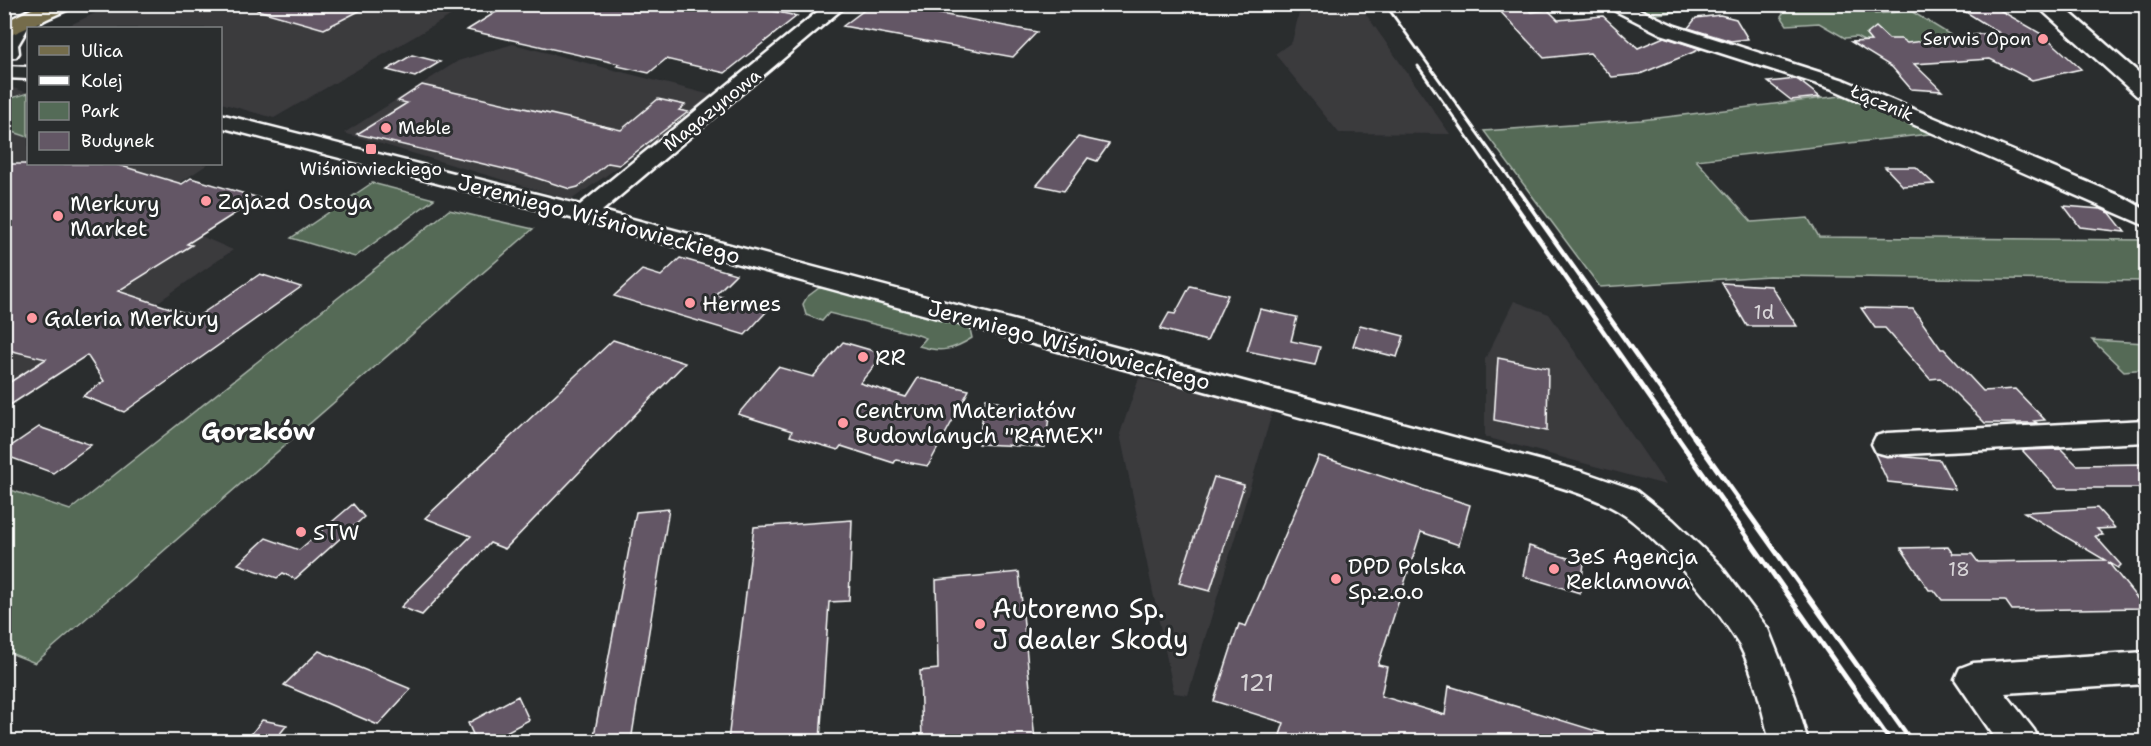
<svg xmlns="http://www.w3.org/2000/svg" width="2151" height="746" font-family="'Shantell Sans',sans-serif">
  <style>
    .built { fill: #3b3a3e }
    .green { fill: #546b57; stroke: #aab5ab; stroke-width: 1.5 }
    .building { fill: #635765; stroke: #fff; stroke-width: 1.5 }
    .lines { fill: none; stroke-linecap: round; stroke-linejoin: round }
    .minor-casing { stroke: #fff; stroke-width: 5 }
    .tertiary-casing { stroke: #fff; stroke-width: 5 }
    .primary-casing { stroke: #fff; stroke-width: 5 }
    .minor { fill: #2a2d2e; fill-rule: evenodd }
    .tertiary { fill: #2a2d2e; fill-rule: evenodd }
    .primary { fill: #746c4b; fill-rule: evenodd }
    .rail-far2 { stroke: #fff; stroke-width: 3 }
    .rail-far1 { stroke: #fff; stroke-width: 4.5 }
    .rail { stroke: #fff; stroke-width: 5 }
    .poi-dot { fill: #ff9aa2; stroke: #2a2d2e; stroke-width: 2 }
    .labels { text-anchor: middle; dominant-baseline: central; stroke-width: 6; stroke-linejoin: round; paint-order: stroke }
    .far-poi-label { font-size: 18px; fill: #fff; stroke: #2a2d2e; text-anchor: end }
    .far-street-label { font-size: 18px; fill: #fff; stroke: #2a2d2e }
    .number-label { font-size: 20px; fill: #d8d5d8 }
    .poi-label { font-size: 22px; fill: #fff; stroke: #2a2d2e; text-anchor: start }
    .street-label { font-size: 22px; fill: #fff; stroke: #2a2d2e }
    .neighbourhood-label { font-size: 24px; font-weight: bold; fill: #fff; stroke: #2a2d2e }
    .near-number-label { font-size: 24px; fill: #d8d5d8 }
    .near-poi-label { font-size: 27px; fill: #fff; stroke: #2a2d2e; text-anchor: start }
  </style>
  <rect width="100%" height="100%" fill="#2a2d2e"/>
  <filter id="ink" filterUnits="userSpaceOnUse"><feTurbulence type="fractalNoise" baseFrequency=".0167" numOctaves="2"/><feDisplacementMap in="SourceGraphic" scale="12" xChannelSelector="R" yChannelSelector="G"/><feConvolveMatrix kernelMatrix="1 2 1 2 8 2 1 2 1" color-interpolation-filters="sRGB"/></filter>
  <g filter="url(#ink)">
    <path class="built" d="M112,5H469L274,118L221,103L220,28H64Z
      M1301,5L1363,10L1450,134L1339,133L1275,54L1292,42Z
      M513,44L719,97L571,200L344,133L458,61Z
      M4,85L28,93V164H208L166,192L162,219L233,250L5,408Z
      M1514,301L1549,314L1666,485L1485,437V359Z
      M1139,378L1273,410L1188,695L1174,693L1120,434Z"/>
    <path class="green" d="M1624,5H1679L1687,11L1646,15Z
      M1789,5H1866L1875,14L1911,11L1954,37L1880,49L1856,37L1845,38L1819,23L1787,25L1781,16Z
      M28,93V137L4,129L5,100Z
      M1849,95L1938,133L1696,160L1752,222L1808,218L1819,237L2146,240V281L1769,276L1600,287L1484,131L1641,120Z
      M372,183L434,199L355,257L291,238Z
      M449,210L533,229L35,663L5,651V488L70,510Z
      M819,288L831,289L951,319L970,329L972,338C953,350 941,353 919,346L926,338L918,335L829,313L822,321L806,315L803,304L807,297Z
      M2092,340L2146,343V369L2124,371Z"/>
    <path class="building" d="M257,4H373L324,29L257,10Z
      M509,4H738L797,16L725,73L666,59L649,73L617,66L620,64L467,30Z
      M883,4H887L1037,32L1013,57L843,26L867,8L878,9Z
      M1953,4H1989L2045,36L2081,69L2032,80L1990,59L1914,64L1942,91L1911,89L1892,67L1851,42L1871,41L1866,35L1876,27L1889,39H1901L1907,43L1998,32Z
      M1524,6L1531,12L1548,10L1558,20L1603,16L1638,48L1664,37L1701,49L1640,74L1612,77L1590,53L1544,58L1497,8Z
      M1720,15L1736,19L1748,39L1731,41L1688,28L1696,18Z
      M412,55L440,62L415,77L387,70Z
      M1796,79L1798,80L1820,97L1791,100L1768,82Z
      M422,85L621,130L658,99L685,105L679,110L688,112L619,165L608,163L578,187L570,189L521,173L357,134L407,103L398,101Z
      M1078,137L1109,144L1097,161L1088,158L1064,191L1037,185Z
      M4,164H115L182,184L191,178L259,198L187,244L192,245L118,291L197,317L260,274L301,287L124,412L83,396L104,381L87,355L4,409V386L46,359L4,349Z
      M1885,167H1916L1934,184L1903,186Z
      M2064,206L2101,209L2110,213L2125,232L2080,227Z
      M680,258L736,274L715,295L768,310L745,335L614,296L642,270L661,276Z
      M1722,283L1771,286L1797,326H1747Z
      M1190,286L1228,295L1207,341L1160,329L1169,313L1175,314Z
      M1861,308L1913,309L1941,349H1944L1983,391L2015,389L2045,420L2034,421L2037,423H1985L1940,378L1930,379L1885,328H1875Z
      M1260,309L1297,317L1291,341L1320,347L1315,365L1247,351Z
      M1360,325L1404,336L1397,357L1353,346Z
      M613,340L685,363L505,549L490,543L422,615L401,607L471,536L425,518Z
      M843,342L884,354L860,383L906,397L918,378L969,390L928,466L896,460L894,463L841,446L838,450L790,436L792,431L738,414L778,367L813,377Z
      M1498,358L1548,368L1547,431L1494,420Z
      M986,398L1017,408L1050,410L1045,447L978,444Z
      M39,427L91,445L53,473L4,455V451Z
      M2061,449L2077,465L2146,464V488H2057L2022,450Z
      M1875,454L1940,460L1955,489L1888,482Z
      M1319,456L1470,505L1459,545L1421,532L1378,665L1387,667L1381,696L1445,715L1449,686L1616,737V741H1278L1284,723L1214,701L1239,624L1246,626Z
      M1214,477L1244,485L1210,591L1179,583Z
      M353,504L364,517L295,579L283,573L277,578L238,564L266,538L299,550Z
      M2097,508L2115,528L2097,529L2103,535L2095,536L2121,565L2118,568L2108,562L2145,608L2012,610L2005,600H1942L1934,590H1929L1901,548L1948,547L1953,554H1972L1978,562L2105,560L2024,512Z
      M669,509L631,741H593L636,512Z
      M852,520L849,601L829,602L820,741H728L754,527Z
      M1529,546L1584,563L1580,593L1523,576Z
      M1019,572L1035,741H922L920,671L938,669L936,580Z
      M319,651L411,689L378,725L284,685Z
      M518,696L529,720L489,741H476L468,723Z
      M262,720L287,725L274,741H246Z"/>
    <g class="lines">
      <defs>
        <path id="minor" d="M27,4L25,9L4,20V5Z
          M827,4H848L602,211L1446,435L1583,472L1635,490L1673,520L1720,565L1768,629L1795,697L1808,742H1770C1762,710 1755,675 1740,646C1718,608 1650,526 1611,507C1566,484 1496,471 1446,457L575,219L220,127V114L580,205Z
          M1602,4H1628L1675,26L1844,80L2123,197L2146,210V226L1830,88L1661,34Z
          M47,5L54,7L57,11L33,28H28L18,45L19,53L16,57L4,58V34L10,26Z
          M4,66L28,67V79L4,78Z
          M2146,420V442L1887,455L1876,452L1872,444L1876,436L1887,433Z
          M2146,652V684L2005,693L2034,730L2040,742H1998L1955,679L1960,668L1973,663Z"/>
        <path id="tertiary" d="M2035,4H2060L2146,79V98L2137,96Z"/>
        <path id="primary" d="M42,4H72L69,9L4,38V22Z"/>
      </defs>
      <use href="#minor" class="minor-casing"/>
      <use href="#tertiary" class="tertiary-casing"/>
      <use href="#primary" class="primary-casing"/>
      <use href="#minor" class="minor"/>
      <use href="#tertiary" class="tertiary"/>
      <use href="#primary" class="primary"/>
      <path class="rail-far2" d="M1385,4L1521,194
        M1418,66L1507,194"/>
      <path class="rail-far1" d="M1506,192L1678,438
        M1520,192L1695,438"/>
      <path class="rail" d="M1677,437L1891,742
        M1694,437L1912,742"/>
    </g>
  </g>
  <g class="poi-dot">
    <circle cx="2043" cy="39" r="6"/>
    <circle cx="386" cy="128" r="6"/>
    <rect x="365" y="143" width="12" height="12" rx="3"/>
    <circle cx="206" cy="201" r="6"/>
    <circle cx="58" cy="216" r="6"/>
    <circle cx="690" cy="303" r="6"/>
    <circle cx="32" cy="318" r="6"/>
    <circle cx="863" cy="357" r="6"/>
    <circle cx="843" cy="423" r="6"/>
    <circle cx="301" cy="532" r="6"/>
    <circle cx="1554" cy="569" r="6"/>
    <circle cx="1336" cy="579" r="6"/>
    <circle cx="980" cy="624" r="6"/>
  </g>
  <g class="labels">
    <g class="far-poi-label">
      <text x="2031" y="39">Serwis Opon</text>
      <text x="398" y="128" text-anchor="start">Meble</text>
      <text x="371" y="169" text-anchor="middle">Wiśniowieckiego</text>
    </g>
    <g class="far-street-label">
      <text transform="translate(1882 103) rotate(23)">Łącznik</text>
      <text transform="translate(712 110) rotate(-39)">Magazynowa</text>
    </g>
    <g class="number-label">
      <text x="1764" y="312">1d</text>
      <text x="1959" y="569">18</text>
    </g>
    <g class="poi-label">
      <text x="218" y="201">Zajazd Ostoya</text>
      <text x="70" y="203">Merkury<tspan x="70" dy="25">Market</tspan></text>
      <text x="702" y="303">Hermes</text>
      <text x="44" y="318">Galeria Merkury</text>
      <text x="875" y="357">RR</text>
      <text x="855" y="410">Centrum Materiałów<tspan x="855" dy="25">Budowlanych "RAMEX"</tspan></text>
      <text x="313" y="532">STW</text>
      <text x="1566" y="556">3eS Agencja<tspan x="1566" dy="25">Reklamowa</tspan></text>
      <text x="1348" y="566">DPD Polska<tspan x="1348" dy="25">Sp.z.o.o</tspan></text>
    </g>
    <g class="street-label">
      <text transform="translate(599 219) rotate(15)">Jeremiego Wiśniowieckiego</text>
      <text transform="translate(1069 345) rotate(15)">Jeremiego Wiśniowieckiego</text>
    </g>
    <g class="neighbourhood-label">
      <text x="258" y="432">Gorzków</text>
    </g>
    <g class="near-number-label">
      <text x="1257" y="683">121</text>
    </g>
    <g class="near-poi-label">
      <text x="992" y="608">Autoremo Sp.<tspan x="992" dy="31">J dealer Skody</tspan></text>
    </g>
  </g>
  <rect width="2151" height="746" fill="none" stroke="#2a2d2e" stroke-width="24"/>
  <rect x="12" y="12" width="2127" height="722" fill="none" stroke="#fff" stroke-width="2" filter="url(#ink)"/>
  <rect x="27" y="27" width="195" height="138" fill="#2a2d2e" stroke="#7f8182" stroke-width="1.5"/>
  <rect x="39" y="46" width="30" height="9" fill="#746c4b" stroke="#7f8182" stroke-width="1.5"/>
  <text x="81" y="57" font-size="18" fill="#ffffff">Ulica</text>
  <rect x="39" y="76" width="30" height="9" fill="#ffffff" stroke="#7f8182" stroke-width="1.5"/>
  <text x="81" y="87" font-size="18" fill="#ffffff">Kolej</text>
  <rect x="39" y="102" width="30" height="18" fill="#546b57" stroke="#7f8182" stroke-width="1.5"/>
  <text x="81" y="117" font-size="18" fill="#ffffff">Park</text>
  <rect x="39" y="132" width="30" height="18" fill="#635765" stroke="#7f8182" stroke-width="1.5"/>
  <text x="81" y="147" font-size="18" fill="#ffffff">Budynek</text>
</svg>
